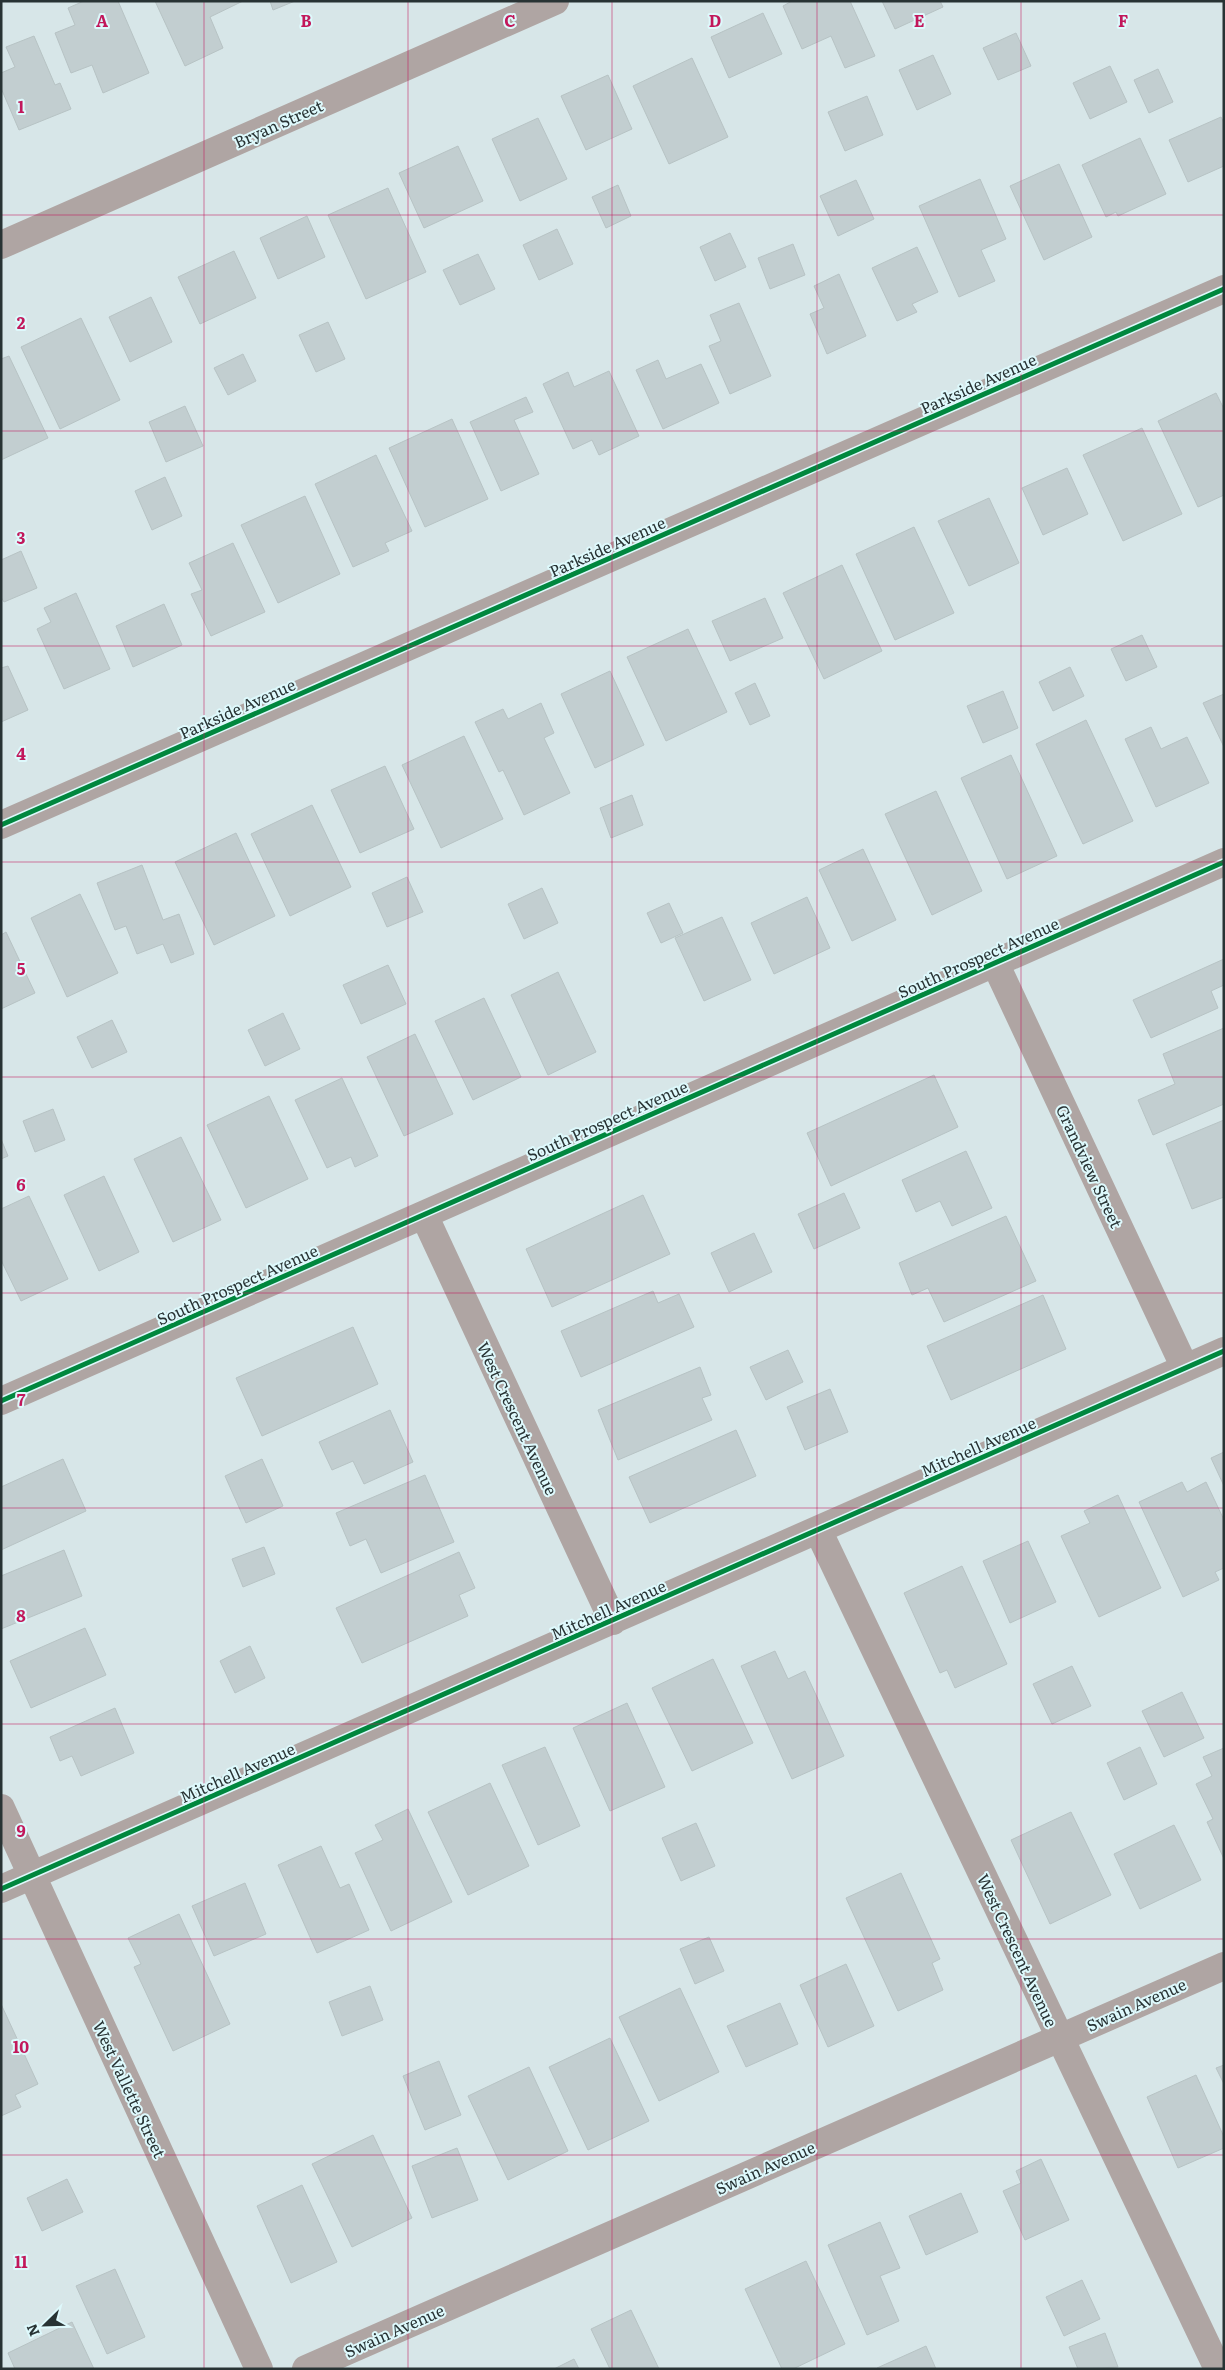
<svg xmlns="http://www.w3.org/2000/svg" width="1225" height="2370" font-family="Literata,serif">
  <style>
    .building { fill: #c2ced0; stroke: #b7c3c4 }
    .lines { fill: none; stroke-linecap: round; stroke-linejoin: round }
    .minor { stroke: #afa5a3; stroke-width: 28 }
    .cycleway-casing { stroke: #def9fc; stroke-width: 8 }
    .cycleway { stroke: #00873e; stroke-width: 5 }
    .grid { fill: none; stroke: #c2185b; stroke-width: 1; stroke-opacity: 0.55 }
    .labels { text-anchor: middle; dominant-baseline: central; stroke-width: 4; stroke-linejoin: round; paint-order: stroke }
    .street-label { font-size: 16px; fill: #283334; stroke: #def9fc }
    .grid-label { font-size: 16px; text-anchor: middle; font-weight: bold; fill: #c2185b; stroke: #def9fc; stroke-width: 4; stroke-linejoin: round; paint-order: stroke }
  </style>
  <rect width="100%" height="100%" fill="#d7e6e8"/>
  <path class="building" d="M84,1H118L149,73L103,93L92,65L71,73L55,33L75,25L68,8Z
    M155,1H243L210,17L223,48L185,66Z
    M270,1H295L273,10Z
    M792,1H850L875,56L845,68L831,36L802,49L783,6Z
    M882,1H940L943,7L895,29Z
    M763,13L782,54L729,78L711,37Z
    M1016,33L1031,66L998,80L983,48Z
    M34,36L55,85L60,83L71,109L19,130L1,88V73L15,67L6,47Z
    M933,55L951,94L917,110L899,70Z
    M692,58L728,137L669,164L633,86Z
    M1110,66L1127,102L1090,119L1073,83Z
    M1158,69L1173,102L1149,113L1134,80Z
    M608,75L632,129L586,150L561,96Z
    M867,96L883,135L845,151L828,112Z
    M1221,117L1224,123V166L1188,182L1169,140Z
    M538,118L567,179L520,201L492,139Z
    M1140,138L1166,194L1118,216L1116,212L1106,217L1082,165Z
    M458,146L483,201L424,228L399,173Z
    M1059,164L1092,237L1044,260L1010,186Z
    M980,179L1006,239L981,250L995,281L959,297L919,206Z
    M856,180L874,219L838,236L820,196Z
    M618,185L631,216L606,228L592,197Z
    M388,188L426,272L366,299L328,215Z
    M307,216L325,257L278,279L260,238Z
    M557,229L573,264L539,280L523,245Z
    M730,233L746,267L715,281L700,247Z
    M793,244L805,275L770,289L758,258Z
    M917,247L938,292L912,304L917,312L897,321L872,268Z
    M234,251L256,298L200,324L178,277Z
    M478,254L495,289L460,305L443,270Z
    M839,274L866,336L827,354L810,314L824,308L814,286Z
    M151,297L172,342L130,362L109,317Z
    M739,303L771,376L730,394L709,346L721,341L710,315Z
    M81,318L120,400L60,429L21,347Z
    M328,322L345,359L316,372L299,335Z
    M243,354L256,381L228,395L214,368Z
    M9,356L48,438L1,460V359Z
    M658,360L666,379L701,364L719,403L663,429L636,370Z
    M609,371L639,436L599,455L592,440L573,449L543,384L568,372L574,387Z
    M1216,393L1224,409V495L1198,507L1158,421Z
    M526,397L533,412L514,420L539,474L501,491L470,422Z
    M185,406L203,446L166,462L149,422Z
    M452,419L488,499L425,527L389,448Z
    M1142,428L1182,514L1123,541L1083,455Z
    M376,455L412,531L385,543L389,551L353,567L315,484Z
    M1067,468L1088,514L1043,535L1022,488Z
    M165,477L182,516L152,530L135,491Z
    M305,496L340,574L278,603L241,525Z
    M989,498L1019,563L969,586L938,521Z
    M914,527L954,613L895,640L856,554Z
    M233,543L265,612L211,636L191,594L202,590L189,563Z
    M21,551L37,588L4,602L1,597V560Z
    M842,565L882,651L824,679L783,593Z
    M76,593L110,669L64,689L37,629L51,622L44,608Z
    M765,598L783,638L730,661L712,621Z
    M164,604L182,645L133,667L116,626Z
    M688,629L727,712L666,741L627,657Z
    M1142,635L1157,667L1126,681L1111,649Z
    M8,666L28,710L1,722V668Z
    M1070,667L1084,696L1053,711L1039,682Z
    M610,671L644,745L595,768L561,694Z
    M755,683L770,716L750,725L735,693Z
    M1003,691L1018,728L983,743L967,706Z
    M1224,694V747L1203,703Z
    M541,703L554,733L544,738L570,793L524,815L503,770L499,772L475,722L503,709L508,719Z
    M1086,720L1133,821L1083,844L1036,744Z
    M1151,727L1161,749L1187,737L1209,783L1156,807L1125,739Z
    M464,736L503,819L441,848L402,765Z
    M1011,755L1057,856L1007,879L961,778Z
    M385,766L414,829L360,853L331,790Z
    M936,791L982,891L932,915L885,814Z
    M632,795L643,825L611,838L600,808Z
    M312,805L351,887L290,916L251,834Z
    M236,833L275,916L214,945L175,862Z
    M863,849L896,920L852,941L819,870Z
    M142,865L163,920L179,914L194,954L171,963L163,944L137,954L126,926L115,930L97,883Z
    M407,877L423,912L387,927L372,893Z
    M542,888L558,923L524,939L508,904Z
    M80,894L118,973L67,997L31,918Z
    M807,897L830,948L774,974L751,923Z
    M669,903L683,933L661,943L647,913Z
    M722,917L751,980L704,1001L675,938Z
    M6,932L35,993L1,1009V935Z
    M1224,959V985L1211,991L1218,1008L1151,1038L1133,1000Z
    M388,965L406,1004L361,1024L343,985Z
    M558,972L596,1052L548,1075L511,995Z
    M484,998L521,1077L473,1100L435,1021Z
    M283,1013L300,1049L265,1066L248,1030Z
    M112,1020L127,1052L92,1068L77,1037Z
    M1224,1028V1104L1153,1135L1138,1100L1175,1084L1163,1054Z
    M415,1034L453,1114L404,1136L367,1057Z
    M934,1075L958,1127L831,1186L807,1133Z
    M342,1078L378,1156L355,1167L351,1157L327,1168L295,1100Z
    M269,1096L308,1179L246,1208L207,1125Z
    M53,1109L65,1140L35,1152L23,1121Z
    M1224,1120V1197L1192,1209L1166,1144Z
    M181,1137L221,1220L173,1242L134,1159Z
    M1,1139L8,1156L1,1159Z
    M966,1151L992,1208L952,1226L940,1201L916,1212L902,1180Z
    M104,1176L139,1252L99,1271L64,1195Z
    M844,1193L860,1228L814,1249L798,1214Z
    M643,1195L670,1254L552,1307L526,1249Z
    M29,1196L68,1279L21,1301L1,1260V1209Z
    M1006,1216L1036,1281L944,1322L928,1288L912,1295L899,1263Z
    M754,1233L772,1272L729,1292L711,1253Z
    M653,1291L658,1303L679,1294L694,1327L581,1377L561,1331Z
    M1043,1295L1066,1349L951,1400L927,1346Z
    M353,1327L378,1384L262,1436L236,1378Z
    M788,1350L803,1382L766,1400L750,1367Z
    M700,1367L711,1395L702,1398L712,1420L618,1460L598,1410Z
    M830,1389L848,1432L805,1450L787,1407Z
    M390,1410L413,1462L364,1484L353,1461L332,1470L319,1442Z
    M736,1430L756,1476L650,1523L629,1477Z
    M1224,1452V1486L1211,1458Z
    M63,1459L86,1511L1,1550V1487Z
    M262,1459L283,1506L246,1523L225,1476Z
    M425,1475L454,1542L381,1573L366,1539L350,1546L336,1513Z
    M1182,1482L1187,1492L1206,1482L1224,1520V1568L1215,1572L1219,1580L1183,1597L1139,1502Z
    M1118,1495L1161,1588L1099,1617L1061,1536L1090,1523L1084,1511Z
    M1028,1541L1056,1602L1010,1623L983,1561Z
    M264,1547L275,1574L243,1587L232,1559Z
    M64,1550L82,1596L1,1629V1576Z
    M459,1552L475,1588L459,1595L468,1616L362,1663L336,1608Z
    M962,1566L1007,1664L955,1688L947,1670L940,1673L904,1593Z
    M85,1628L106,1675L31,1708L10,1661Z
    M250,1646L265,1678L235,1693L220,1661Z
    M775,1651L788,1679L805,1671L844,1756L792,1779L741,1666Z
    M713,1659L753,1743L692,1771L652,1688Z
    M1072,1666L1091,1706L1052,1724L1033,1684Z
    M1182,1692L1204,1738L1164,1757L1142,1711Z
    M627,1703L665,1787L610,1811L573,1728Z
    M115,1708L134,1753L81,1776L72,1756L60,1761L50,1737Z
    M545,1747L580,1826L538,1845L502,1765Z
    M1140,1747L1157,1784L1124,1800L1107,1763Z
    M1224,1748V1859L1207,1822L1213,1819L1196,1784L1212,1776L1203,1757Z
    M490,1783L529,1866L468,1895L428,1812Z
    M408,1809L452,1902L391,1931L355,1853L383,1840L375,1825Z
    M1071,1812L1111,1895L1050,1924L1011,1840Z
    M696,1823L715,1866L681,1881L662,1838Z
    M1174,1825L1201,1880L1140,1909L1114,1854Z
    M321,1846L340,1888L349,1884L369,1930L317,1953L278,1865Z
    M901,1873L940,1959L932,1963L943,1990L898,2011L846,1898Z
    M245,1883L266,1934L214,1956L192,1906Z
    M179,1914L230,2024L173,2051L134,1967L141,1964L128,1938Z
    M709,1937L724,1971L695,1984L680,1949Z
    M846,1964L874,2026L828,2047L800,1985Z
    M370,1986L383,2020L342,2036L329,2002Z
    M680,1988L719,2072L659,2101L619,2017Z
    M780,2003L798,2044L746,2067L727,2026Z
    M1,2004L38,2084L15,2095L21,2107L1,2116Z
    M610,2038L649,2121L588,2150L549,2067Z
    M439,2061L461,2115L425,2130L403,2076Z
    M1224,2065V2084L1216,2068Z
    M529,2067L568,2151L508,2180L468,2096Z
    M1196,2075L1224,2137V2148L1178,2168L1147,2097Z
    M373,2135L412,2218L352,2247L312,2164Z
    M457,2148L478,2200L432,2218L412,2166Z
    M1041,2159L1069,2220L1025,2240L1003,2191L1021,2183L1016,2171Z
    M67,2179L83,2212L42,2231L27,2198Z
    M302,2185L337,2262L291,2283L257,2206Z
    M961,2193L978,2232L926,2255L909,2216Z
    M880,2222L900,2268L880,2276L899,2321L867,2335L828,2245Z
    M806,2261L845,2344L793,2369H782L745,2289Z
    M115,2269L145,2337L107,2354L76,2286Z
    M1082,2280L1100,2319L1064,2336L1046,2297Z
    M631,2310L659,2369H610L591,2329Z
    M72,2322L94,2369H15L8,2353Z
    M1105,2333L1118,2367L1078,2369L1069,2347Z
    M926,2346L936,2369H878L877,2368Z
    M574,2359L579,2369H554Z"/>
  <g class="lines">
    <path class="minor" d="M1,245L555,1
      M1,825L1224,289
      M995,963L1185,1368
      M424,1215L613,1621
      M1,1401L1224,862
      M818,1530L1218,2369
      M1,1808L259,2369
      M1,1889L1224,1351
      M306,2369L1224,1966"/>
    <defs>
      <path id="cycleway" d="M1,825L1224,289
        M1,1401L1224,862
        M1,1889L1224,1351"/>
    </defs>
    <use href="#cycleway" class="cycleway-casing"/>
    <use href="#cycleway" class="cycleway"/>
  </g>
  <path class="grid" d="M204,1V2369M408,1V2369M612,1V2369M817,1V2369M1021,1V2369M1,215H1224M1,431H1224M1,646H1224M1,862H1224M1,1077H1224M1,1293H1224M1,1508H1224M1,1724H1224M1,1939H1224M1,2155H1224"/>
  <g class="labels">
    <g class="street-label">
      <text transform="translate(278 123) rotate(-24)">Bryan Street</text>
      <text transform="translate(978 383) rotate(-24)">Parkside Avenue</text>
      <text transform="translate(607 546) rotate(-24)">Parkside Avenue</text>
      <text transform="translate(237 708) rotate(-24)">Parkside Avenue</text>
      <text transform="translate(978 957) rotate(-24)">South Prospect Avenue</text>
      <text transform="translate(607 1120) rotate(-24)">South Prospect Avenue</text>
      <text transform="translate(1090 1166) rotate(65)">Grandview Street</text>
      <text transform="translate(237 1284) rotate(-24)">South Prospect Avenue</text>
      <text transform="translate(518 1418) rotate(65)">West Crescent Avenue</text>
      <text transform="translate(978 1446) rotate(-24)">Mitchell Avenue</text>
      <text transform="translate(608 1609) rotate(-24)">Mitchell Avenue</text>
      <text transform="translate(237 1772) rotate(-24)">Mitchell Avenue</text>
      <text transform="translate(1018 1950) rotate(65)">West Crescent Avenue</text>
      <text transform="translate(1136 2004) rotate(-24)">Swain Avenue</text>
      <text transform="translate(130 2089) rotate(65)">West Vallette Street</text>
      <text transform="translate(765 2167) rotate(-24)">Swain Avenue</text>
      <text transform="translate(394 2330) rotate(-24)">Swain Avenue</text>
    </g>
  </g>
  <g class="grid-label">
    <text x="102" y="27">A</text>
    <text x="306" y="27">B</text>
    <text x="510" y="27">C</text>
    <text x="715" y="27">D</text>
    <text x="919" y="27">E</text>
    <text x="1123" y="27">F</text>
    <text x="21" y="113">1</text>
    <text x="21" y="329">2</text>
    <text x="21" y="544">3</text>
    <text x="21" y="760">4</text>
    <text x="21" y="975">5</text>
    <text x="21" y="1191">6</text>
    <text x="21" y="1406">7</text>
    <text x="21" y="1622">8</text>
    <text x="21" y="1837">9</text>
    <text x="21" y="2053">10</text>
    <text x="21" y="2268">11</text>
  </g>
  <rect width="1225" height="2370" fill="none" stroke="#283334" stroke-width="5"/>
  <g transform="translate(45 2325) rotate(247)" stroke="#def9fc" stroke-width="4" paint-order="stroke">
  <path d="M0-4L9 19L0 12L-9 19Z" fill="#283334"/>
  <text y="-8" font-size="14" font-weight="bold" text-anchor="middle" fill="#283334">N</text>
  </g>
</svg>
